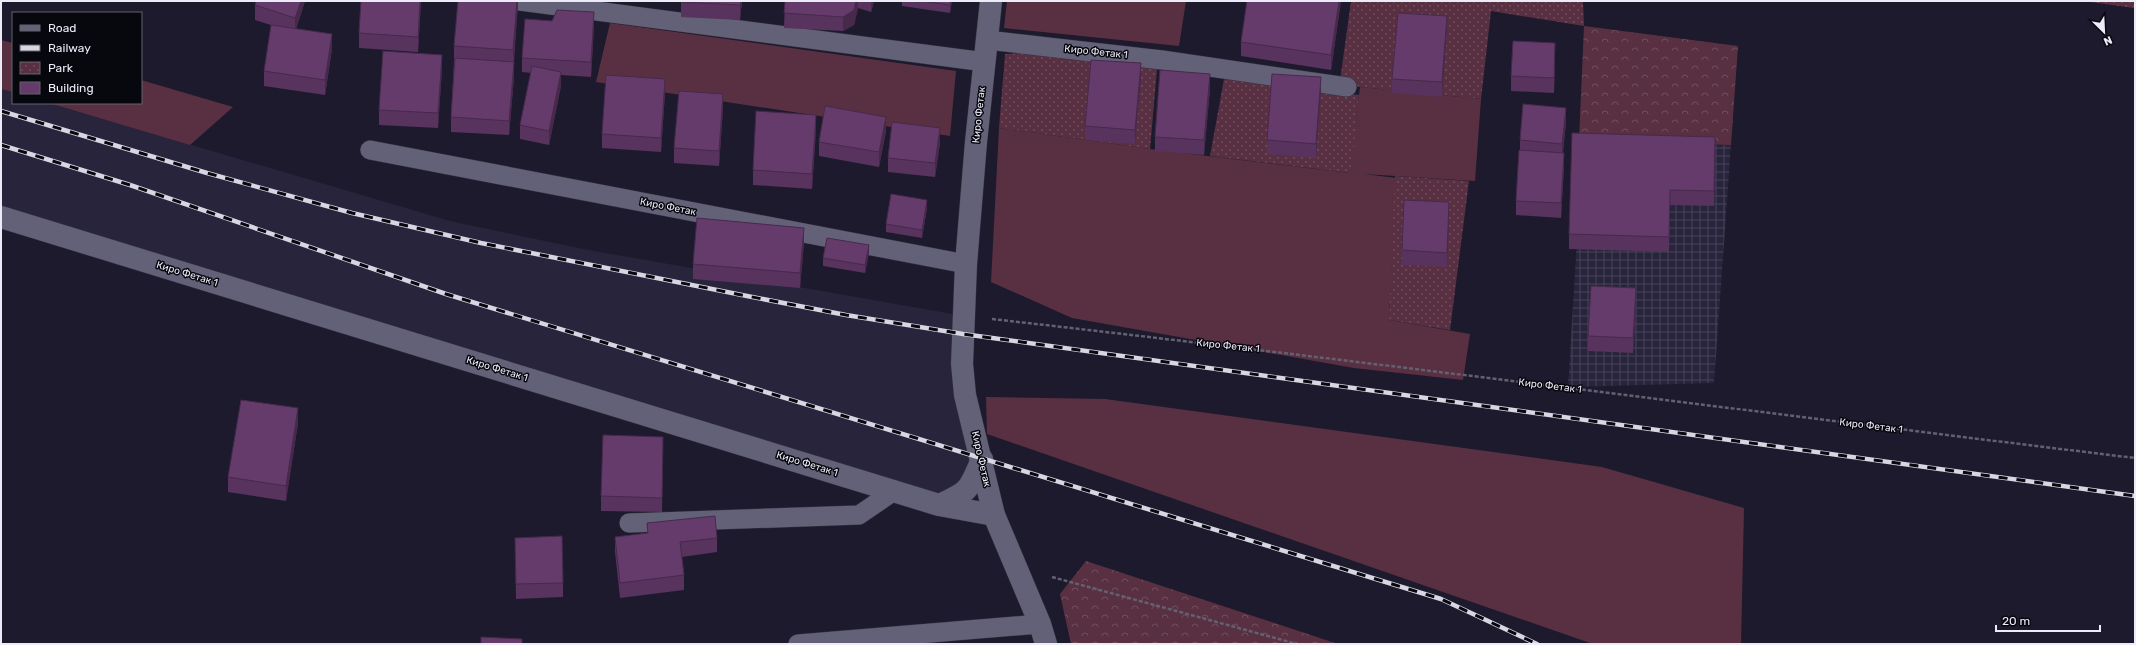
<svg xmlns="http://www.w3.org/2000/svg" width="2136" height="645" font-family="Rubik,sans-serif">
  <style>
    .built { fill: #28243c }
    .industrial { fill: url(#industrial-grid) }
    .grass { fill: #593042 }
    .forest { fill: url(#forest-crowns) }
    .park { fill: url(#park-dots) }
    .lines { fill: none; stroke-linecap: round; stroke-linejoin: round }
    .service-casing { stroke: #363342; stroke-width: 20 }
    .minor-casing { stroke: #363342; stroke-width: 23 }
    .secondary-casing { stroke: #363342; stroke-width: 23 }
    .path { stroke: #636071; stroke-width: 2.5; stroke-dasharray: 4 2; stroke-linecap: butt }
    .service { stroke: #636177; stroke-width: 19 }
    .minor { stroke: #636177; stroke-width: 22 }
    .secondary { stroke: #636177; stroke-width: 22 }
    .rail-casing { stroke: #d7d6e3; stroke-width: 4.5 }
    .rail { stroke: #07070e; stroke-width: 3; stroke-dasharray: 9; stroke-linecap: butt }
    .wall { fill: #57335d }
    .shaded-wall { fill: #47294c }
    .building { fill: #653b6c; stroke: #47294c }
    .labels { text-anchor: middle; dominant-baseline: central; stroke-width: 3; stroke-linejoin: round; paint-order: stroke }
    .street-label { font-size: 10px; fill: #ecebf8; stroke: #07070e }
  </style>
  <defs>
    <pattern id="industrial-grid" width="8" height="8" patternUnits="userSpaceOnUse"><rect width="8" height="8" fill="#28243c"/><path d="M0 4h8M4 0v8" fill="none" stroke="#474459"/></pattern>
    <pattern id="forest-crowns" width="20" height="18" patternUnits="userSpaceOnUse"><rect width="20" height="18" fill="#593042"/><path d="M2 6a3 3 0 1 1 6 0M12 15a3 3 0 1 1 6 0" fill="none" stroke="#714e5e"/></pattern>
    <pattern id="park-dots" width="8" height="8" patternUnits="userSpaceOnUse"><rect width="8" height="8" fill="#593042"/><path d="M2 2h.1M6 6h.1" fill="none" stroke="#714e5e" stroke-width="1.8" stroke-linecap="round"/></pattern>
  </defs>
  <rect width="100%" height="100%" fill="#1d1a2d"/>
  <path class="built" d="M1,89L13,92V103H49L450,221L583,249L964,316L982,459L939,505L1,217Z"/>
  <path class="industrial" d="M1579,140L1731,145L1714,383L1568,387L1578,223Z"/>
  <path class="grass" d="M1007,1H1186L1179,46L1004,28Z
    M610,23L956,71L950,136L596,82Z
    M1,40L13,43V92L1,89Z
    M141,80L233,107L190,145L49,103H141Z
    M1360,87L1481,99L1475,181L1364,174L1396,178L1389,320L1470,334L1463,380L1354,368L1072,318L991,282L999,128L1150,149L1350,173Z
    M986,397L1105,399L1602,467L1744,508L1741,644H1593L987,434Z"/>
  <path class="forest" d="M1584,26L1738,46L1731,145L1579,140Z
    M1086,561L1338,644H1071L1060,594Z"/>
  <path class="park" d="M1351,1H1583L1584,26L1491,11L1481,99L1360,87L1340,81Z
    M2083,1H2135V8H2134Z
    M1025,53L1157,69L1150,149L999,128L1005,54Z
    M1224,79L1359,95L1351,173L1210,156Z
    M1395,176L1469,181L1450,330L1389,320Z"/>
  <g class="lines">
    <defs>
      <path id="service" d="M520,1L985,62
        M987,40L1162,60L1347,87
        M370,150L966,264
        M629,523L859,515L894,491
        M798,644L1040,624"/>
      <path id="minor" d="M1,217L939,505L994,515
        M939,505C970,491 969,490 982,459"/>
      <path id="secondary" d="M991,1L976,142L966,264L962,364L965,395L994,515L1040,624L1046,644"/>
    </defs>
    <use href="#service" class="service-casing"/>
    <use href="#minor" class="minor-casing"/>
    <use href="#secondary" class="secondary-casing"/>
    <path class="path" d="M992,319C1374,362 1754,412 2135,458
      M1052,577L1297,644"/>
    <use href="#service" class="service"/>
    <use href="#minor" class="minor"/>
    <use href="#secondary" class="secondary"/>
    <defs>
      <path id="rail" d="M1,111L207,173L352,213L481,243L747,296L846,315L963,334L2135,496
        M1,145L130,185L446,294L1441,599L1537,644"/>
    </defs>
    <use href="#rail" class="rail-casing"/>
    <use href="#rail" class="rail"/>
  </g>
  <path class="wall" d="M256,1H305L296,29L332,49L325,95L264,86V71L274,26L255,20V5Z
    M361,1H421L418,52L359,48V33Z
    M518,1L514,62V77L509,135L451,132V117L454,60V46Z
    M681,1H742L740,20L681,17Z
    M785,1H874L871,12L858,8L854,25L843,31L784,28Z
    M902,1H952L950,13L902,6Z
    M1247,1H1341L1331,70L1241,56V42Z
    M594,26L591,77L561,75V86L549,145L520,139V125L531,73L522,72V58Z
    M1447,30L1442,97L1392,93V79Z
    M1555,58L1554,93L1511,91V76Z
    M442,69L438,128L379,125V110Z
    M1141,78L1135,144L1085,140V126Z
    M1210,89L1204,155L1155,151V137Z
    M1321,92L1316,158L1267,154V140Z
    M665,93L661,152L602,148V134Z
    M723,108L719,166L674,163V148Z
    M1566,122L1563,153L1564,167L1561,218L1516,215V201L1520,150V140Z
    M816,130L812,189L753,185V170Z
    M886,131L879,167L819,156V142Z
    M940,143L935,177L888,172V158Z
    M1715,152L1714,206L1670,205L1669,252L1569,249V234Z
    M927,208L922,238L886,232V224Z
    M1449,217L1447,267L1402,265V250Z
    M804,242L800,288L693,279V264Z
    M869,253L865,273L823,266V258Z
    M1636,303L1633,353L1588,351V336Z
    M298,423L286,501L228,492V477Z
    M663,437L662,512L601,511V496Z
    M647,523L717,538V552L682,557L684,575V590L620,598L615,552V537L647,533Z
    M515,538L563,583V597L516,599Z"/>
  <path class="shaded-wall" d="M301,1H305L295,33V18Z
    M420,1H421L418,52V37Z
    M517,1H518V6L513,65V50Z
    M741,1H742L740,20V5Z
    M856,1H858V8L854,25L843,31V17Z
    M871,1H874L871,12Z
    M951,1H952L950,13V5Z
    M1339,1H1341L1331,70V55Z
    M594,12V26L591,77V62Z
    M1447,16V30L1442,97V82Z
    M332,34V49L325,95V80Z
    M1555,43V58L1554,93V78Z
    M442,55V69L438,128V113Z
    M514,62V77L509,135V121Z
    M1141,63V78L1135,144V130Z
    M561,72V86L549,145V131Z
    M1210,74V89L1204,155V140Z
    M1321,77V92L1316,158V144Z
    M665,79V93L661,152V138Z
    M723,94V108L719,166V151Z
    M1566,108V122L1562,159V144Z
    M816,115V130L812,189V174Z
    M886,117V131L879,167V152Z
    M940,128V143L935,177V163Z
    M1715,137V152L1714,206V191Z
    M1564,153V167L1561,218V203Z
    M927,200V208L922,238V230Z
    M1449,202V217L1447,267V253Z
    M804,228V242L800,288V273Z
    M869,245V253L865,273V265Z
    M1636,288V303L1633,353V338Z
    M298,408V423L286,501V486Z"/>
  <path class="building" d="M256,1H301L295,18L255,5Z
    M361,1H420L418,37L359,33Z
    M458,1H517L513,50L454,46Z
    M681,1H741L740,5L681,2Z
    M785,1H856L854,10L843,17L784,13Z
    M922,1H951L950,5Z
    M1247,1H1339L1331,55L1241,42Z
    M557,10L594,12L591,62L522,58L525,19L552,21Z
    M1398,13L1447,16L1442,82L1392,79Z
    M271,25L332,34L325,80L264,71Z
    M1513,41L1555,43L1554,78L1511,76Z
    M383,51L442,55L438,113L379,110Z
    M455,58L514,62L509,121L451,117Z
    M1091,60L1141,63L1135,130L1085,126Z
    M532,66L561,72L549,131L520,125Z
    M1160,70L1210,74L1204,140L1155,137Z
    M1272,74L1321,77L1316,144L1267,140Z
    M606,75L665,79L661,138L602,134Z
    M679,91L723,94L719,151L674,148Z
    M1523,104L1566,108L1562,144L1520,140Z
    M825,106L886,117L879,152L819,142Z
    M756,111L816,115L812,174L753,170Z
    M892,122L940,128L935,163L888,158Z
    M1572,133L1715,137L1714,191L1670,190L1669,237L1569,234Z
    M1519,150L1564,153L1561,203L1516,201Z
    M891,194L927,200L922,230L886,224Z
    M1404,200L1449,202L1447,253L1402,250Z
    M697,218L804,228L800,273L693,264Z
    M827,238L869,245L865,265L823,258Z
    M1591,286L1636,288L1633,338L1588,336Z
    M241,400L298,408L286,486L228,477Z
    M603,435L663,437L662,498L601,496Z
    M715,516L717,538L680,542L684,575L620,583L615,537L648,533L647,523Z
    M562,536L563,583L516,584L515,538Z
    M481,637L522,639V644H481Z"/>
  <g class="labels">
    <g class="street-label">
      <text transform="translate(1096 52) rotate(6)">Киро Фетак 1</text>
      <text transform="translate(979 115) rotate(-84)">Киро Фетак</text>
      <text transform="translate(668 207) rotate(11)">Киро Фетак</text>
      <text transform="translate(187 274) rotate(17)">Киро Фетак 1</text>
      <text transform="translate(1228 346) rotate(6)">Киро Фетак 1</text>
      <text transform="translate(497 369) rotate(17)">Киро Фетак 1</text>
      <text transform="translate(1550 386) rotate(7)">Киро Фетак 1</text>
      <text transform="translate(1871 426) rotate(7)">Киро Фетак 1</text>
      <text transform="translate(981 459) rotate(77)">Киро Фетак</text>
      <text transform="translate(807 464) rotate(17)">Киро Фетак 1</text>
    </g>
  </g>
  <rect width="2136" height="645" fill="none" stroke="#ecebf8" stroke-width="4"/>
  <rect x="12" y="12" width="130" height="92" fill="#07070e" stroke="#63626c"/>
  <rect x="20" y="25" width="20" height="6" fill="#636177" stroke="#63626c"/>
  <text x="48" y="32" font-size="12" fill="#ecebf8">Road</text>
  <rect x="20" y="45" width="20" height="6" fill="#d7d6e3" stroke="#63626c"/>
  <text x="48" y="52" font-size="12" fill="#ecebf8">Railway</text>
  <rect x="20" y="62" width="20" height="12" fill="url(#park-dots)" stroke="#63626c"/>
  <text x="48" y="72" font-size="12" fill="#ecebf8">Park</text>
  <rect x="20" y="82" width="20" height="12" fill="#653b6c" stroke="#63626c"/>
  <text x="48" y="92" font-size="12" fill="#ecebf8">Building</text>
  <g transform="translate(2104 32) rotate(156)" stroke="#07070e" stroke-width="3" paint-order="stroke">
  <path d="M0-3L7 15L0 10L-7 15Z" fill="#ecebf8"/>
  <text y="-6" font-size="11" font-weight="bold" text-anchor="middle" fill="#ecebf8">N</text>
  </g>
  <path d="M1996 625v6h104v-6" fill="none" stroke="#ecebf8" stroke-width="2"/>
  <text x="2002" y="625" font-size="12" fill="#ecebf8" stroke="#07070e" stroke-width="3" paint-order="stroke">20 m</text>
</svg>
